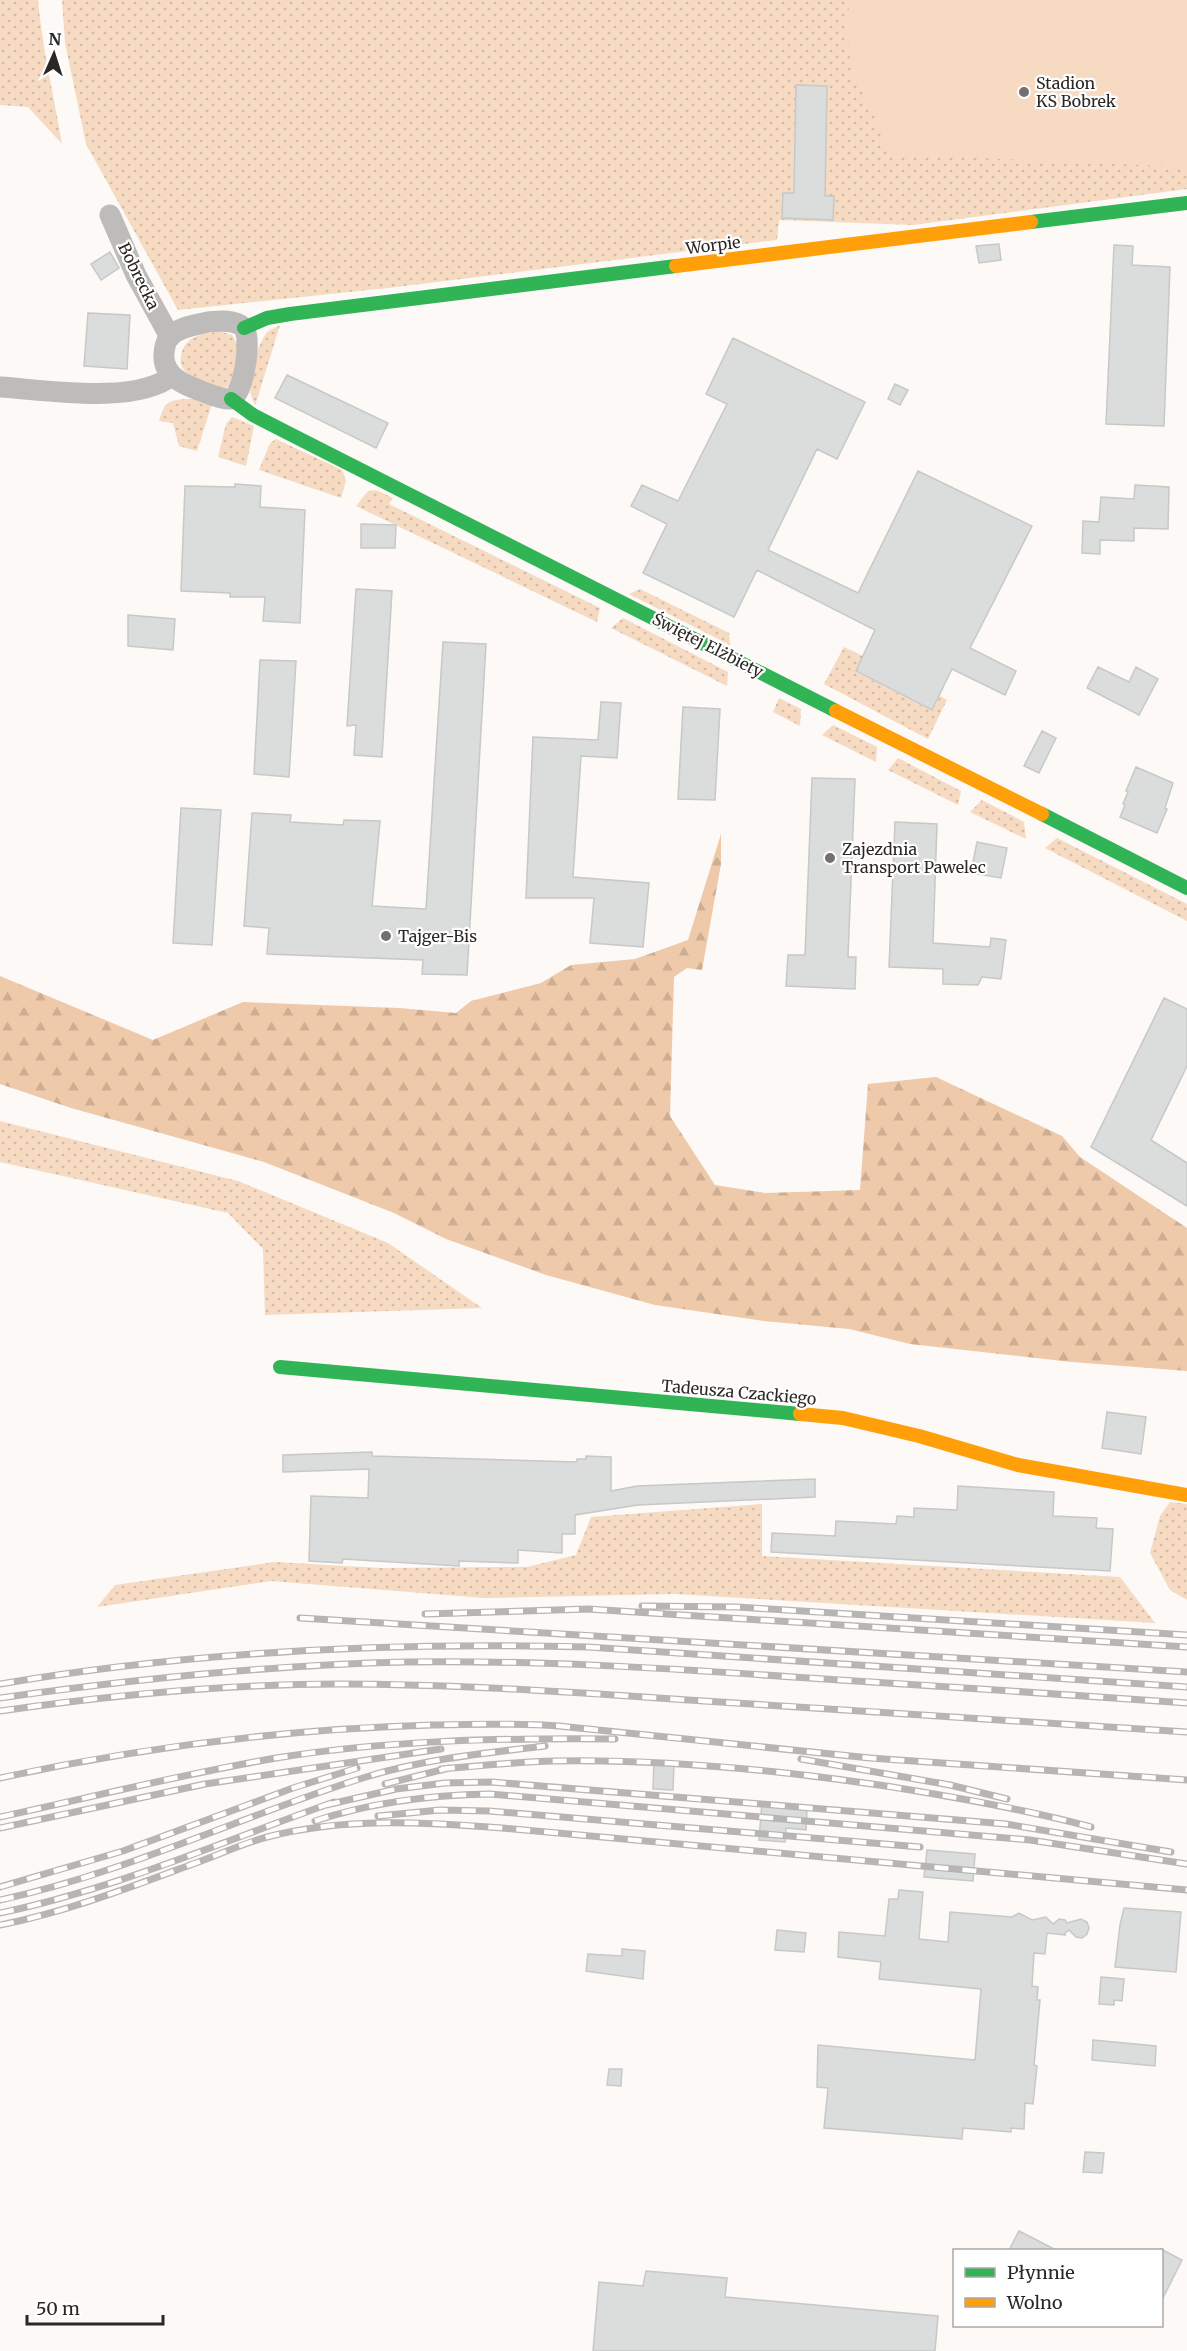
<svg xmlns="http://www.w3.org/2000/svg" width="1187" height="2351" font-family="Merriweather,serif">
  <style>
    .grass { fill: url(#grass-dots) }
    .forest { fill: url(#forest-firs) }
    .pitch { fill: #f6dac2 }
    .building { fill: #dbdcdc; stroke: #c7c8c8; stroke-width: 1.5 }
    .lines { fill: none; stroke-linecap: round; stroke-linejoin: round }
    .street { stroke: #bdbcba; stroke-width: 21 }
    .fast { stroke: #30b455; stroke-width: 14 }
    .slow { stroke: #ff9f0a; stroke-width: 14 }
    .rail-casing { stroke: #b7b5b4; stroke-width: 7 }
    .rail { stroke: #fff; stroke-width: 4.5; stroke-dasharray: 14; stroke-linecap: butt }
    .poi-dot { fill: #74706e; stroke: #fff; stroke-width: 2 }
    .labels { text-anchor: middle; dominant-baseline: central; stroke-width: 4.5; stroke-linejoin: round; paint-order: stroke }
    .poi-label { font-size: 16px; fill: #2b2724; stroke: #fff; text-anchor: start }
    .street-label { font-size: 16px; fill: #2b2724; stroke: #fff }
  </style>
  <defs>
    <pattern id="grass-dots" width="8" height="8" patternUnits="userSpaceOnUse" patternTransform="scale(1.5)"><rect width="8" height="8" fill="#f6dac2"/><path d="M2 2h.1M6 6h.1" fill="none" stroke="#d3bba7" stroke-width="1.8" stroke-linecap="round"/></pattern>
    <pattern id="forest-firs" width="22" height="20" patternUnits="userSpaceOnUse" patternTransform="scale(1.5)"><rect width="22" height="20" fill="#efcaaa"/><path d="M5 1l3.5 6h-7zM16 11l3.5 6h-7z" fill="#cdae92"/></pattern>
  </defs>
  <rect width="100%" height="100%" fill="#fcf9f6"/>
  <path class="grass" d="M0,0H38C42,48 54,96 62,144L28,107L0,105Z
    M62,0H1187V189L913,225L779,220L777,240L388,288L178,310L86,144L65,43Z
    M280,325L255,406L250,392L254,359L262,340L267,332Z
    M222,332L232,335L238,345L232,384L222,390C211,384 192,380 184,370C181,366 180,361 181,357C183,336 205,332 222,332Z
    M188,399H200L212,404L197,451L179,446L173,423L159,421C165,402 167,400 188,399Z
    M232,417L254,426L246,466L218,457L226,424Z
    M276,439L342,470L346,481L341,498L259,470L270,443Z
    M376,490L393,498L389,504L600,608L597,622L356,506L368,491Z
    M640,589L729,633L730,645L629,594Z
    M623,618L728,672L727,686L611,628Z
    M844,647L863,656L856,672L932,711L940,696L947,700L928,739L824,684Z
    M779,698L801,709L800,726L773,712Z
    M833,725L877,747L876,762L822,735Z
    M898,758L961,791L958,805L888,770Z
    M982,800L1024,822L1026,839L970,812Z
    M1057,838L1187,904V921L1045,848Z
    M0,1121L238,1181L388,1243L482,1308L265,1315L263,1249L228,1213L0,1162Z
    M1170,1502L1187,1504V1600L1170,1590L1150,1553L1160,1516Z
    M762,1504V1556L1120,1577L1155,1623L676,1594L485,1598L271,1581L97,1607L115,1585L275,1562L381,1568L527,1567L576,1555L591,1517Z"/>
  <path class="forest" d="M721,834V864L702,970L687,968L674,977L670,1116L715,1185L765,1193L860,1190L868,1084L936,1077L1062,1136L1080,1157L1187,1228V1371L1072,1362L910,1344L849,1329L764,1321L655,1305L546,1275L446,1239L394,1213L264,1162L71,1108L0,1084V976L153,1040L243,1002L399,1008L456,1013L471,1001L541,983L571,965L635,959L688,940Z"/>
  <path class="pitch" d="M850,0H1187V167L889,154L872,111L852,73L846,26Z"/>
  <path class="building" d="M796,85L827,86L825,196H834L833,220L782,218L783,193H794Z
    M999,244L1001,260L979,263L976,246Z
    M1114,245L1133,246L1132,265L1170,267L1164,426L1106,424Z
    M110,252L119,268L101,280L91,264Z
    M88,313L130,315L127,369L84,366Z
    M733,338L865,402L837,459L817,449L768,550L858,593L918,471L1032,526L970,648L1016,671L1005,695L952,669L932,710L856,671L875,630L757,570L734,617L643,573L667,524L631,506L642,485L678,501L727,404L706,394Z
    M287,375L388,423L376,448L275,398Z
    M895,384L908,390L900,405L888,399Z
    M235,484L261,486L260,507L305,510L300,623L263,621L265,597H230V593L181,591L185,486L235,487Z
    M1135,485L1169,487L1168,529L1134,528V541L1100,540V554L1082,553L1083,521L1099,522L1101,497L1134,499Z
    M361,524L396,525L395,548H361Z
    M356,589L392,591L382,757L354,755L356,725L347,726Z
    M128,615L175,619L173,650L128,646Z
    M443,642L486,644L467,975L422,974L423,960L267,954L269,928L244,926L252,813L291,815L290,822L343,825L344,820L380,821L372,906L426,909Z
    M260,660L296,661L289,777L254,774Z
    M1098,667L1129,682L1136,667L1158,679L1139,715L1087,688Z
    M601,702L621,703L617,758L581,756L573,877L649,883L643,947L590,943L594,898H526L533,737L598,740Z
    M683,707L720,709L715,800L678,799Z
    M1042,731L1056,738L1039,773L1024,766Z
    M1136,767L1173,783L1165,808L1167,809L1157,833L1120,817L1125,805L1123,804L1128,792L1126,791Z
    M812,778L855,779L848,957H856L855,989L786,986L788,955H805Z
    M181,808L221,810L212,945L173,943Z
    M895,822L937,824L933,943L990,947L991,938L1006,940L1001,979L982,977L978,985L943,984V969L889,967Z
    M977,842L1007,848L1001,878L971,873Z
    M1164,998L1187,1009V1066L1151,1140L1187,1163V1206L1091,1147Z
    M1107,1412L1146,1417L1141,1454L1102,1448Z
    M372,1452V1456L576,1462L577,1459H586V1456L611,1457V1491L637,1486L815,1479V1497L638,1505L575,1515V1534H562V1553L518,1550V1563L459,1561V1566L343,1559L342,1563L309,1561L311,1496L368,1498L369,1469L283,1472V1455Z
    M958,1486L1054,1492L1053,1516L1097,1518L1096,1528L1113,1529L1110,1571L771,1552L772,1533L835,1536L836,1521L896,1524L897,1516L914,1517V1508L957,1510Z
    M654,1761L674,1763L673,1790L653,1789Z
    M762,1802L807,1809L806,1830L786,1828L785,1842L759,1840Z
    M927,1850L975,1854L973,1881L924,1877Z
    M899,1890L923,1892L919,1939L948,1942L950,1912L1012,1917L1019,1913L1032,1920L1046,1917L1053,1924L1059,1919L1065,1920L1067,1923L1081,1919L1087,1922L1089,1928L1087,1934L1082,1938L1076,1937L1069,1930L1064,1934L1066,1935L1047,1933L1045,1954L1034,1953L1032,1986L1038,1987L1037,2000H1040L1034,2065L1037,2066L1033,2104L1025,2103L1024,2129L1011,2128V2132L963,2128L962,2139L824,2128L828,2088L817,2087L818,2045L975,2060L981,1989L879,1979L881,1962L838,1957L839,1932L885,1936L889,1899H898Z
    M1124,1908L1181,1912L1176,1972L1115,1967L1120,1925Z
    M777,1930L806,1933L804,1952L775,1950Z
    M622,1949L645,1951L643,1979L586,1971L588,1954L622,1956Z
    M1101,1977L1124,1979L1122,2001L1114,2000V2005L1099,2004Z
    M1093,2040L1156,2046L1155,2066L1092,2060Z
    M609,2069H622L621,2086L607,2085Z
    M1085,2152L1104,2153L1102,2173L1083,2172Z
    M1019,2231L1056,2250H1009Z
    M1161,2249L1182,2260L1161,2302Z
    M646,2271L727,2278L725,2297L938,2316L935,2351H593L599,2282L643,2286Z"/>
  <g class="lines">
    <path class="street" d="M110,215L136,275L170,337
      M208,322C219,321 234,319 243,327C253,336 243,397 231,399C222,400 212,395 204,392C187,386 162,377 164,354C164,349 166,341 169,337C178,327 196,325 208,322Z
      M0,387C47,390 134,405 172,376"/>
    <path class="fast" d="M1031,222L1187,203
      M244,328L267,318L290,314L676,266
      M231,399L253,415L286,432L836,711
      M1042,814L1187,888
      M280,1367L800,1414"/>
    <path class="slow" d="M676,266L1031,222
      M836,711L1042,814
      M800,1414L843,1418L919,1436L1018,1465L1187,1495"/>
    <defs>
      <path id="rail" d="M642,1606L737,1607L1187,1635
        M425,1614L588,1609L1187,1647
        M300,1618L1187,1672
        M0,1684C194,1651 392,1642 588,1647L1187,1687
        M0,1698C135,1679 269,1665 405,1662C535,1660 664,1668 793,1677C924,1685 1056,1694 1187,1703
        M0,1711C112,1695 226,1684 339,1684C461,1684 582,1693 704,1701C865,1711 1026,1722 1187,1732
        M801,1759L950,1785L1007,1799
        M441,1769C478,1766 516,1762 554,1761C665,1759 777,1770 886,1786C955,1797 1024,1809 1091,1827
        M0,1778C142,1747 287,1729 432,1725C475,1724 517,1723 559,1726L870,1758L1187,1780
        M385,1784L449,1768
        M326,1805L396,1789L445,1783L491,1782L1006,1824L1171,1852
        M378,1816L440,1810L489,1811L920,1847
        M0,1817C92,1797 183,1774 276,1758C388,1740 502,1738 615,1739
        M315,1821C372,1802 430,1795 490,1794L1030,1840L1187,1864
        M0,1828L205,1784L441,1749
        M0,1887L123,1851L293,1788L357,1768
        M0,1900C126,1873 243,1815 366,1777C424,1759 486,1753 545,1746
        M0,1913C115,1889 224,1841 334,1802
        M0,1925C66,1912 128,1888 190,1865C216,1856 241,1844 267,1837C345,1817 423,1822 502,1828L1187,1890"/>
    </defs>
    <use href="#rail" class="rail-casing"/>
    <use href="#rail" class="rail"/>
  </g>
  <g class="poi-dot">
    <circle cx="1024" cy="92" r="6"/>
    <circle cx="830" cy="858" r="6"/>
    <circle cx="386" cy="936" r="6"/>
  </g>
  <g class="labels">
    <g class="poi-label">
      <text x="1036" y="83">Stadion<tspan x="1036" dy="18">KS Bobrek</tspan></text>
      <text x="842" y="849">Zajezdnia<tspan x="842" dy="18">Transport Pawelec</tspan></text>
      <text x="398" y="936">Tajger-Bis</text>
    </g>
    <g class="street-label">
      <text transform="translate(713 245) rotate(-7)">Worpie</text>
      <text transform="translate(139 276) rotate(64)">Bobrecka</text>
      <text transform="translate(708 645) rotate(27)">Świętej Elżbiety</text>
      <text transform="translate(739 1392) rotate(5)">Tadeusza Czackiego</text>
    </g>
  </g>
  <rect x="953" y="2249" width="210" height="78" fill="#ffffff" stroke="#aaa9a7" stroke-width="1.5"/>
  <rect x="965" y="2268" width="30" height="9" fill="#30b455" stroke="#aaa9a7" stroke-width="1.5"/>
  <text x="1007" y="2279" font-size="18" fill="#2b2724">Płynnie</text>
  <rect x="965" y="2298" width="30" height="9" fill="#ff9f0a" stroke="#aaa9a7" stroke-width="1.5"/>
  <text x="1007" y="2309" font-size="18" fill="#2b2724">Wolno</text>
  <g transform="translate(54 54) rotate(3)" stroke="#ffffff" stroke-width="4.5" paint-order="stroke">
  <path d="M0-4.5L10 22L0 15L-10 22Z" fill="#2b2724"/>
  <text y="-9" font-size="16" font-weight="bold" text-anchor="middle" fill="#2b2724">N</text>
  </g>
  <path d="M27 2315v9h136v-9" fill="none" stroke="#2b2724" stroke-width="3"/>
  <text x="36" y="2315" font-size="18" fill="#2b2724" stroke="#ffffff" stroke-width="4.5" paint-order="stroke">50 m</text>
</svg>
